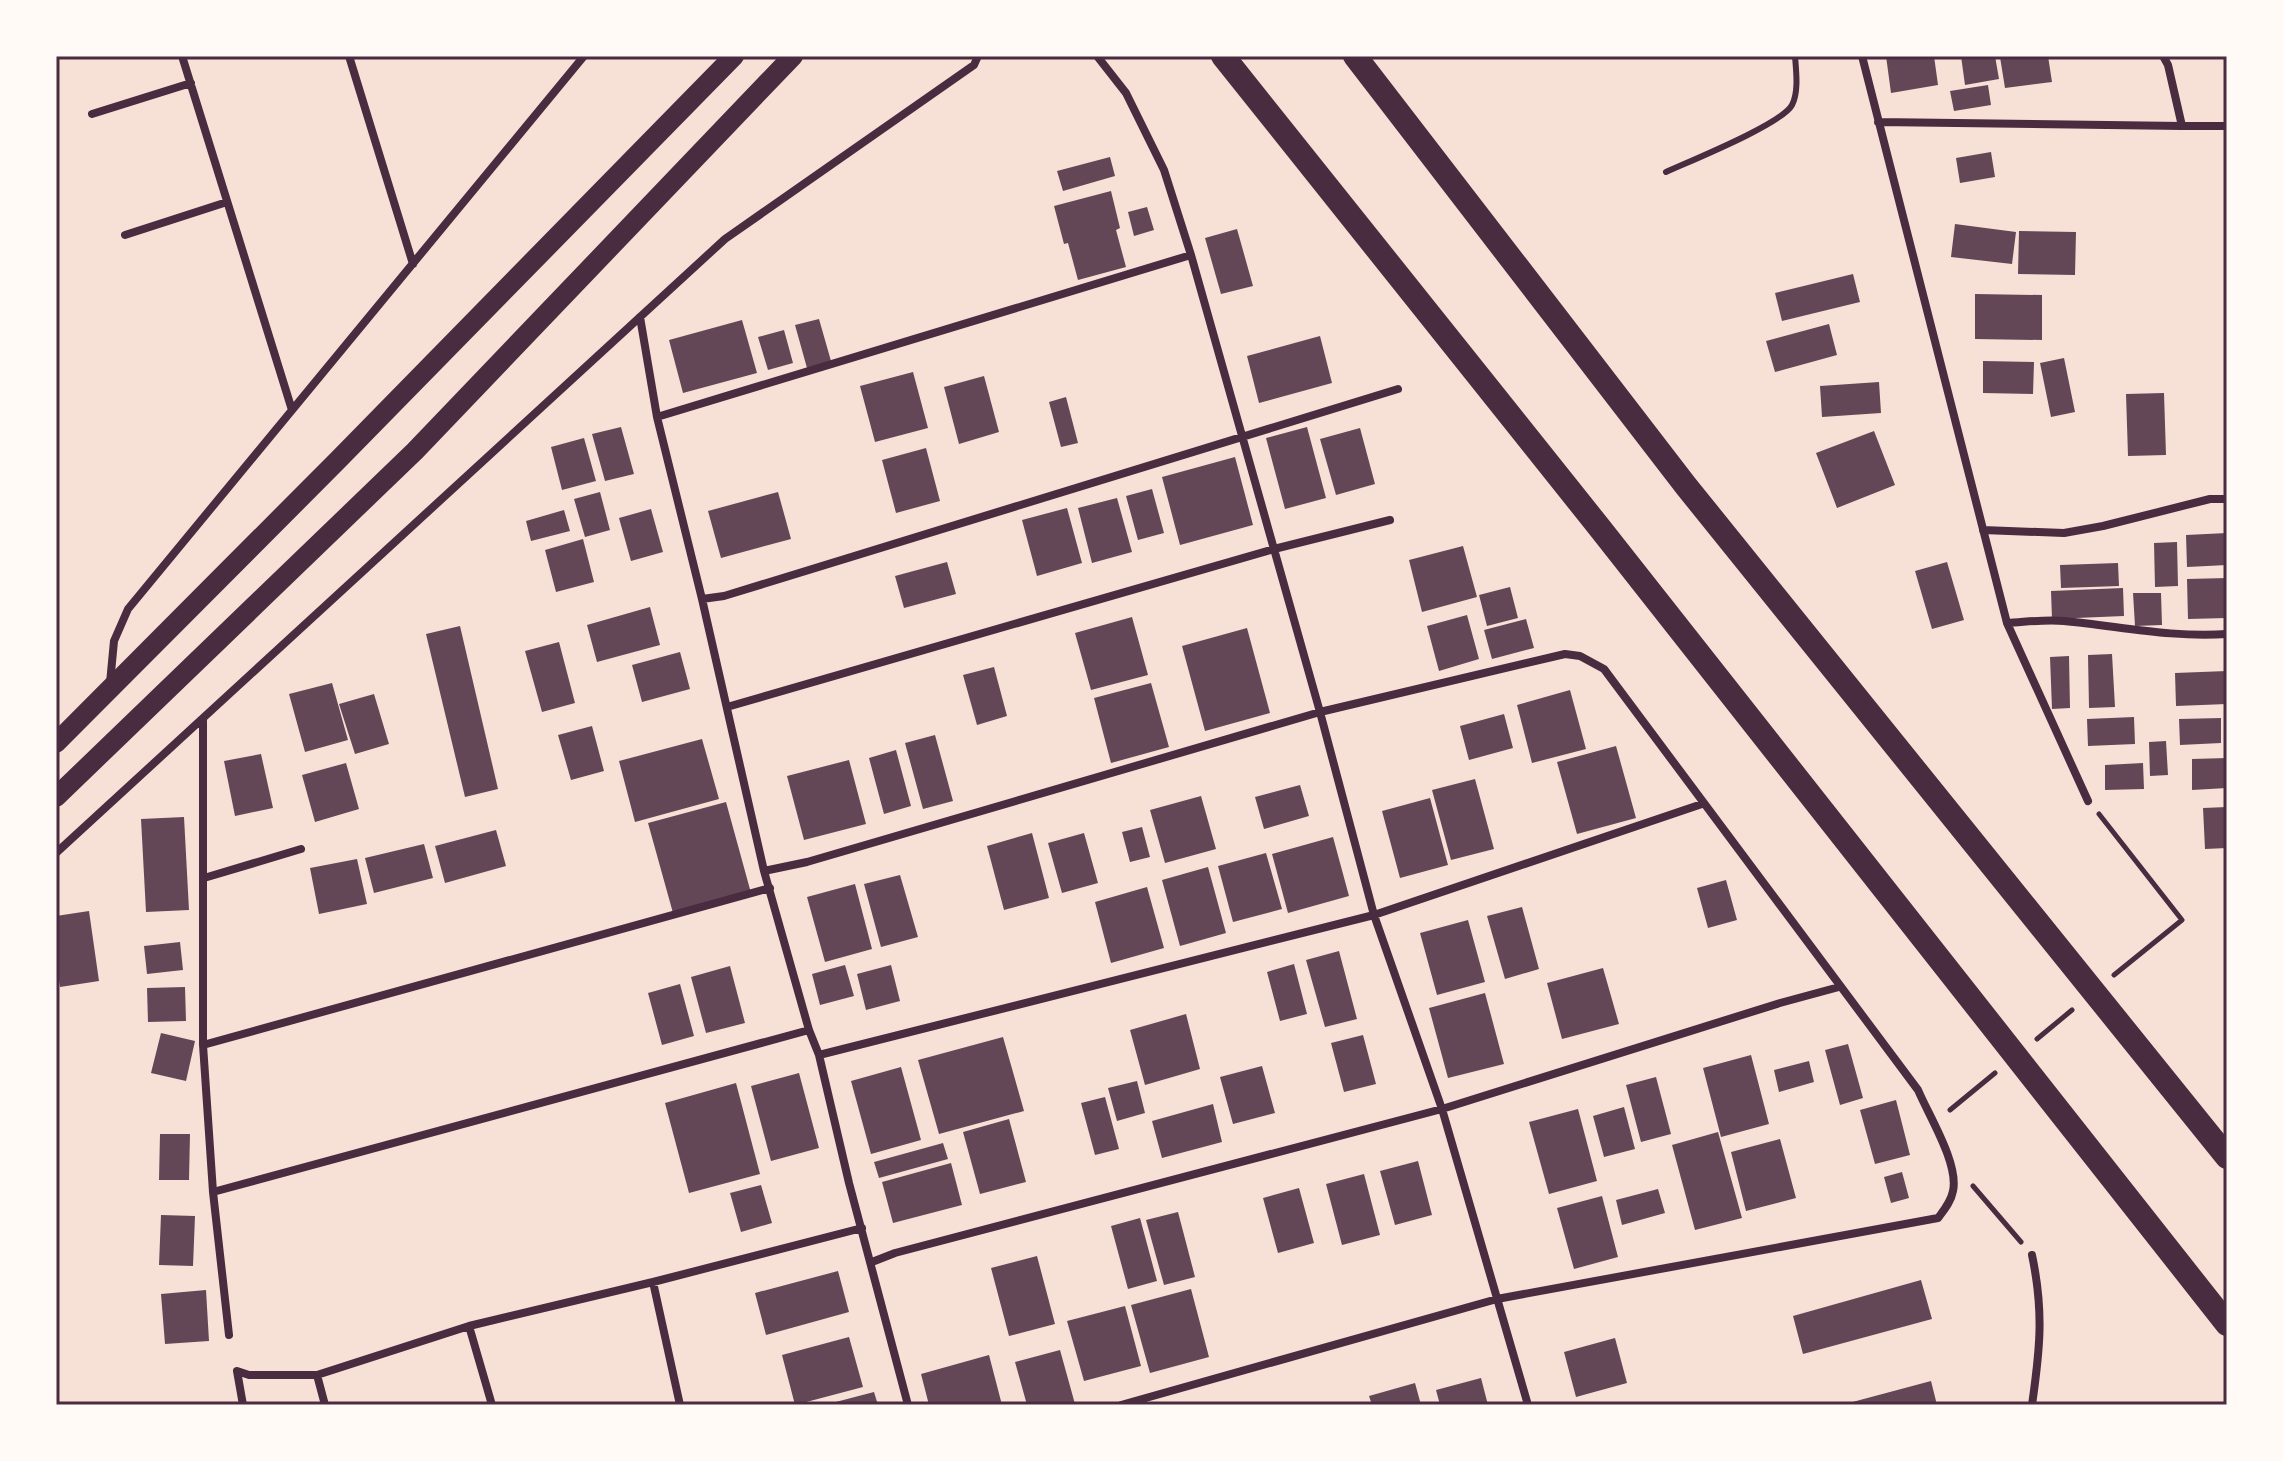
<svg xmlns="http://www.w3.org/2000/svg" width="2283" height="1461" font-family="Poppins,sans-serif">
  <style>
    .building { fill: #644757 }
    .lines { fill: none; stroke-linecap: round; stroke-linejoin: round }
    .path { stroke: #4a2c40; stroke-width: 5 }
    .service { stroke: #4a2c40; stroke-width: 6 }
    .minor { stroke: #4a2c40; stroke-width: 8 }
    .primary { stroke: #4a2c40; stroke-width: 20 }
    .motorway { stroke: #4a2c40; stroke-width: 24 }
    .neatline { fill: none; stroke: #4a2c40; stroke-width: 3 }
  </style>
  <rect width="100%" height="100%" fill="#f7e1d7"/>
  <path class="building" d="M1886,56H1934L1938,85L1891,93Z
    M1961,56H1995L1999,79L1965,85Z
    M2048,56L2052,82L2005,88L2000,57Z
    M1988,85L1991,105L1954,111L1950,91Z
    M1991,152L1995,177L1960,183L1956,158Z
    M1110,157L1115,176L1063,191L1057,171Z
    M1111,191L1120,228L1116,230L1126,267L1078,280L1068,243L1064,244L1054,206Z
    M1147,207L1154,230L1134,236L1128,212Z
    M1955,224L2016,232L2012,264L1951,257Z
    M1237,229L1253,286L1221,294L1205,238Z
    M2019,231L2076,232L2075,275L2018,274Z
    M1853,274L1860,302L1782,321L1775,293Z
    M1975,294L2042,295V340L1975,339Z
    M819,319L831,361L807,368L795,325Z
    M742,320L757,373L683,393L669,340Z
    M1829,324L1837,355L1775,372L1766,341Z
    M784,330L793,363L768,370L758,337Z
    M1320,336L1332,383L1259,403L1247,356Z
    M2064,358L2075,412L2051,417L2040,363Z
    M1983,361L2034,362L2033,394L1983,393Z
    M913,372L928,428L875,442L860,386Z
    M984,376L999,432L959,444L944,387Z
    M1879,382L1881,413L1822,417L1820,386Z
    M2164,393L2166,455L2128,456L2126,394Z
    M1066,397L1078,443L1061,447L1049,402Z
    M621,427L634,474L605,481L592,434Z
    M1307,427L1326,498L1285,509L1266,438Z
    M1360,428L1375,484L1336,495L1320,439Z
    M1874,431L1895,485L1837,508L1816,453Z
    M584,438L596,481L562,490L551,447Z
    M926,448L940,501L896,513L882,460Z
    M1235,457L1253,525L1180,545L1162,477Z
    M1152,489L1164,533L1138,540L1126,496Z
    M600,492L610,530L585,537L574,499Z
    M778,492L791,539L721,558L708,511Z
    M1117,498L1132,552L1092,563L1078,508Z
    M1067,508L1082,563L1037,576L1022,520Z
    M651,509L663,552L631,561L619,518Z
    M564,510L570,531L531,541L526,521Z
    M2227,533V565L2187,567L2186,535Z
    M583,539L594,582L556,592L545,550Z
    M2177,542L2178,586L2155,587L2154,543Z
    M1463,546L1477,597L1422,612L1409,560Z
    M947,562L956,594L904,608L895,576Z
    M1947,562L1964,620L1932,629L1915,571Z
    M2118,563L2119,586L2061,588L2060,565Z
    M2227,578V618L2188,619L2187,579Z
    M1510,587L1518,618L1487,626L1479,595Z
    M2123,588L2124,616L2052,619L2051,591Z
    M2133,593H2161L2162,625L2135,626Z
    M650,607L660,645L597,662L587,625Z
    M1467,615L1479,659L1439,671L1427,626Z
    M1132,617L1148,675L1091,690L1075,633Z
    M1526,619L1534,648L1492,659L1484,630Z
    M460,626L498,789L465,797L426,634Z
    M1247,628L1270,713L1205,731L1182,646Z
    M559,642L575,703L542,712L525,651Z
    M680,652L690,689L642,702L632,665Z
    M2112,654L2115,707L2089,708L2088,655Z
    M2069,656L2070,708L2052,709L2050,657Z
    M994,667L1007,716L977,725L963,675Z
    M2227,671V704L2176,706L2175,673Z
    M332,683L348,740L305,752L289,694Z
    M1151,683L1169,747L1111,763L1094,698Z
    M1570,690L1586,749L1532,763L1517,705Z
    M374,694L389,744L355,754L339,704Z
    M1504,714L1513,748L1469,760L1460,726Z
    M2134,717L2135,744L2088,746L2087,719Z
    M2221,718V743L2180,745L2179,719Z
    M592,726L604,771L571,780L558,735Z
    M935,735L953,801L923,809L905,743Z
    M702,739L719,799L635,822L619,761Z
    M2166,741L2168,775L2150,776L2149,742Z
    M1616,746L1636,818L1577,834L1557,762Z
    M896,750L911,806L884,814L869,758Z
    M261,754L273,808L235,816L224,761Z
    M2227,758V788L2192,790V759Z
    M849,760L866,824L804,840L787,776Z
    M346,763L359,809L315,822L302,775Z
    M2143,763L2144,789L2105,790V765Z
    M1475,779L1494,849L1451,860L1432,790Z
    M1300,785L1309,816L1264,829L1255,797Z
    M1201,796L1216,849L1165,863L1150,810Z
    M1430,798L1448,865L1400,878L1382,811Z
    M726,802L751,893L673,913L648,823Z
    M2227,807V848L2205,849L2203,808Z
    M184,817L189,910L146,912L141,819Z
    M1142,827L1150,857L1130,862L1122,832Z
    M496,830L506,866L445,883L435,846Z
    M1032,833L1049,898L1004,910L987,846Z
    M1084,833L1098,883L1062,893L1048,843Z
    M1333,837L1349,896L1288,913L1272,854Z
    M424,844L433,878L374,893L365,858Z
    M1266,853L1282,909L1233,922L1218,866Z
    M357,859L367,904L319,914L310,868Z
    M1208,867L1226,933L1180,946L1162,880Z
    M900,875L918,937L881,947L864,884Z
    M1726,880L1737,920L1708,928L1697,888Z
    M855,884L872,949L825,962L807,897Z
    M1147,887L1164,948L1111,963L1095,902Z
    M1522,907L1539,969L1505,979L1487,916Z
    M89,911L99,981L60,987L56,962V916Z
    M1468,920L1485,982L1437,995L1420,933Z
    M180,942L183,970L147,974L144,946Z
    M1339,951L1357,1019L1325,1027L1306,960Z
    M1294,964L1307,1014L1280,1021L1267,972Z
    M845,965L854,996L820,1005L812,974Z
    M891,965L900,1001L866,1010L857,974Z
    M730,966L745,1023L706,1033L691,977Z
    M1603,968L1619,1024L1562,1039L1547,983Z
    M680,984L694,1036L662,1045L648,993Z
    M185,987L186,1021L148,1022L147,988Z
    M1485,993L1504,1064L1448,1078L1429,1008Z
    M1186,1014L1200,1069L1145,1085L1130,1030Z
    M161,1033L195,1041L186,1081L151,1073Z
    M1363,1035L1376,1084L1344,1092L1331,1043Z
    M1003,1037L1024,1111L939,1134L918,1060Z
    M1848,1044L1863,1098L1840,1105L1825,1050Z
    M1751,1055L1769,1124L1721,1137L1703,1068Z
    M1809,1061L1814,1082L1779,1092L1774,1070Z
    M1262,1066L1275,1113L1233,1124L1220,1077Z
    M901,1067L921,1140L871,1154L851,1081Z
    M799,1073L819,1148L771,1161L751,1086Z
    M1656,1077L1671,1134L1641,1142L1626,1085Z
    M1137,1081L1145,1113L1117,1121L1108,1088Z
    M736,1083L760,1174L689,1193L665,1103Z
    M1105,1097L1119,1149L1095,1155L1081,1103Z
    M1896,1100L1910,1155L1875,1164L1860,1110Z
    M1213,1104L1222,1142L1162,1158L1152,1121Z
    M1624,1107L1635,1149L1604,1157L1593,1116Z
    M1578,1109L1597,1181L1549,1194L1529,1122Z
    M1009,1119L1026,1182L980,1194L963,1132Z
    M1718,1132L1742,1218L1695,1230L1672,1145Z
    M160,1134H190L189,1180H159Z
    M1780,1139L1796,1198L1746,1211L1731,1152Z
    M943,1143L948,1159L879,1178L874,1162Z
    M1418,1161L1432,1215L1395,1225L1380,1171Z
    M951,1163L962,1205L893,1223L882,1182Z
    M1902,1172L1909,1198L1891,1203L1884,1177Z
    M1364,1174L1380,1235L1342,1245L1326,1184Z
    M761,1185L772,1223L741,1232L730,1193Z
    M1299,1188L1314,1243L1278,1253L1263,1198Z
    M1658,1189L1665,1213L1622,1225L1616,1200Z
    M1602,1196L1618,1257L1574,1269L1557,1208Z
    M1178,1212L1195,1277L1164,1285L1146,1220Z
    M161,1215L195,1216L193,1266L159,1265Z
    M1140,1218L1157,1281L1128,1289L1111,1226Z
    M1037,1256L1055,1324L1009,1336L991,1268Z
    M838,1271L849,1312L766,1335L755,1293Z
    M1921,1280L1932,1319L1803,1354L1793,1316Z
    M1191,1289L1209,1357L1150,1373L1131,1305Z
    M206,1290L209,1341L165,1344L161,1294Z
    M1125,1306L1141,1366L1084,1381L1067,1321Z
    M849,1337L863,1387L795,1405L782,1355Z
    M1615,1338L1627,1383L1576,1397L1564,1352Z
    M1060,1350L1075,1404L1027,1405L1015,1362Z
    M989,1355L1002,1405H929L921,1374Z
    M1481,1378L1488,1405H1440L1436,1390Z
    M1931,1381L1937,1405H1845V1404Z
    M1415,1383L1421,1405H1372L1369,1396Z
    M874,1392L878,1405H828V1404Z"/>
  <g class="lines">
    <path class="path" d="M2099,814L2182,920L2114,975
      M2037,1039L2072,1010
      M1950,1110L1995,1073
      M1973,1186L2021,1242"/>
    <path class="service" d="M1666,172C1690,161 1782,124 1792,105C1799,92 1796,70 1795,56"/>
    <path class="minor" d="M182,56L292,410
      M349,56L413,264
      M1097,56L1126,93L1164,170L1191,255L1320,712L1374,915L1442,1109L1528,1405
      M1862,56L2007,623L2088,801
      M2163,56L2168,65L2182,126H2227
      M92,114L191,83
      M1878,122L2182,126
      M125,235L227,202
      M640,317L657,417L702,599L764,871L809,1030L819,1055L849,1183L908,1405
      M657,417L1191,255
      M1983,530L2064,533L2103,526L2210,499H2227
      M702,599L724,596L1398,389
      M2007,623C2026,622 2046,619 2064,621C2119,626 2172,638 2227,634
      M110,683L114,641L128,609L584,56
      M727,707L1274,549L1390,520
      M203,721V1045L213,1192L229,1335
      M56,853L725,239L974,65L978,56
      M764,871L807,862L1320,712L1565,654L1580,656L1604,669L1918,1090C1929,1116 1959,1164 1953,1191C1951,1202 1944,1210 1938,1218L1497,1299L1121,1405
      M204,878L301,849
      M203,1045L770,888
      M819,1055L1374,915L1702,804
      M213,1192L809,1030
      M872,1262L895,1253L1442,1109L1780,1003L1839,987
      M653,1282L680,1405
      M469,1326L492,1405
      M317,1375L325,1405
      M243,1405L237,1371L249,1375H317L469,1326L653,1282L862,1228
      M2032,1405C2040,1349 2044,1312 2032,1255"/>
    <path class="primary" d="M56,743L338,460L734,56
      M56,797L415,451L793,56"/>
    <path class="motorway" d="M1223,56L1599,527L2227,1324
      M1355,56L1686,486L2227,1157"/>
  </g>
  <rect width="2283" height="1461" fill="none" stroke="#fffaf5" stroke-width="116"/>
  <rect x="58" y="58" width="2167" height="1345" class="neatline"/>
</svg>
